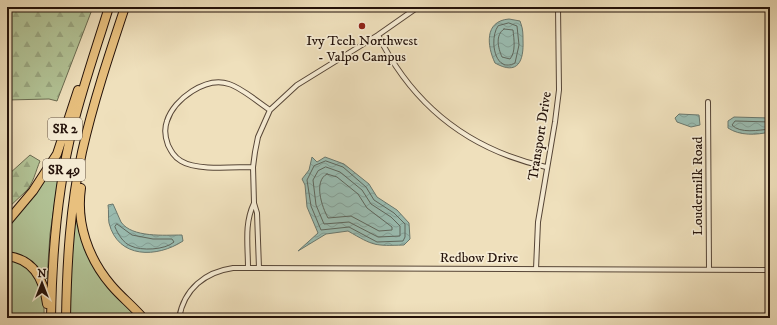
<svg xmlns="http://www.w3.org/2000/svg" width="777" height="325" font-family="'IM FELL DW Pica',serif">
  <style>
    .grass { fill: #b2c396; stroke: #6a6a50 }
    .forest { fill: url(#forest-firs); stroke: #6a6a50 }
    .water { fill: url(#water-waves); stroke: #6a786e }
    .lines { fill: none; stroke-linecap: round; stroke-linejoin: round }
    .shore { stroke: #5e675e; stroke-width: 1 }
    .minor-casing { stroke: #564536; stroke-width: 6 }
    .motorway-casing { stroke: #231109; stroke-width: 10 }
    .minor { stroke: #f5ebd3; stroke-width: 4 }
    .motorway { stroke: #e8c07e; stroke-width: 8 }
    .poi-dot { fill: #8f2418; stroke: #f5ebd3; stroke-width: 1.5 }
    .labels { text-anchor: middle; dominant-baseline: central; stroke-width: 3.5; stroke-linejoin: round; paint-order: stroke }
    .shield { fill: #f5ebd3; stroke: #625246; stroke-width: 1 }
    .shield-label { font-size: 13px; font-weight: bold; fill: #231109 }
    .poi-label { font-size: 14px; fill: #231109; stroke: #f5ebd3 }
    .street-label { font-size: 14px; fill: #231109; stroke: #f5ebd3 }
  </style>
  <defs>
    <pattern id="forest-firs" width="22" height="20" patternUnits="userSpaceOnUse"><rect width="22" height="20" fill="#b2c396"/><path d="M5 1l3.5 6h-7zM16 11l3.5 6h-7z" fill="#99a680"/></pattern>
    <pattern id="water-waves" width="16" height="10" patternUnits="userSpaceOnUse"><rect width="16" height="10" fill="#9abdb2"/><path d="M0 5q4-4 8 0t8 0" fill="none" stroke="#84a198"/></pattern>
  </defs>
  <rect width="100%" height="100%" fill="#efe0bc"/>
  <filter id="stains"><feTurbulence type="fractalNoise" baseFrequency=".005" numOctaves="4"/><feColorMatrix values="0 0 0 0 .2 0 0 0 0 .09 0 0 0 0 .02 0 0 0 .5 -.17"/></filter>
  <radialGradient id="worn" r=".72"><stop offset=".6" stop-color="#630" stop-opacity="0"/><stop offset="1" stop-color="#630" stop-opacity=".3"/></radialGradient>
  <path class="grass" d="M64,140L50,234L47,279L37,269L7,254V224Z
    M76,209L82,239L139,318H70V277Z
    M7,259C37,265 45,290 44,318H7Z"/>
  <path class="forest" d="M8,7H93L57,101L49,99L7,100Z
    M30,155L40,161C36,170 33,185 25,192C19,198 13,203 7,209V173L9,174Z"/>
  <path class="water" d="M509,19L520,21L521,24C523,29 523,35 523,40C524,61 518,76 495,63C487,46 484,21 509,19Z
    M679,114L699,115L700,125L691,127L677,122L675,118Z
    M734,117L770,118V132C756,135 740,136 728,128V121Z
    M312,157L317,162L325,157L344,164L369,184L377,197L397,210L409,223L410,239L404,245C374,246 374,246 348,231L326,234L298,251L318,233L307,207L305,185L302,179L309,170Z
    M113,204C116,210 118,216 121,222C132,238 165,235 182,235L183,241C157,258 118,259 109,223C108,218 109,210 108,205Z"/>
  <g class="lines">
    <path class="shore" d="M509,23L517,26L519,45L515,63C494,74 489,38 498,26Z
      M504,29L513,30C514,39 516,52 510,59L502,57C498,48 495,35 504,29Z
      M770,122L735,121L732,125C740,134 759,130 770,129
      M326,161L343,167L366,187L374,200L394,213L405,224V237L403,241L377,242L349,227L321,230L311,206L307,180L314,166Z
      M326,167L340,172L362,190L371,204L391,217L400,226V236L378,237L349,222L324,224L316,205L313,180L318,171Z
      M327,174L337,177L358,194L367,208L392,227V230L379,231L351,216L328,218C322,207 313,181 327,174Z
      M117,224L132,235L153,239H172L174,242C165,250 141,251 131,246C123,243 118,234 115,227Z"/>
    <defs>
      <path id="minor" d="M378,35C413,106 470,150 546,167
        M708,102L709,269
        M253,167C234,167 197,171 181,161C174,157 171,151 168,145C165,137 164,129 167,121C174,99 206,76 229,84C242,88 259,103 270,110
        M254,203L253,167L255,152L258,137L270,110L297,85L378,35L418,7
        M248,268C248,245 244,224 254,203L257,213L259,268
        M536,269L538,222L555,122L559,90L558,7
        M179,318C184,289 205,272 233,268L770,270"/>
      <path id="motorway" d="M81,188C76,223 88,258 111,285C121,297 133,306 143,318
        M7,222L33,191L57,154L78,90
        M7,256C34,259 44,280 47,304
        M51,318C52,253 57,189 73,126C83,86 97,46 109,7
        M66,318C67,262 70,207 82,152C93,103 109,55 125,7"/>
    </defs>
    <use href="#minor" class="minor-casing"/>
    <use href="#motorway" class="motorway-casing"/>
    <use href="#minor" class="minor"/>
    <use href="#motorway" class="motorway"/>
  </g>
  <circle class="poi-dot" cx="362" cy="26" r="4"/>
  <g class="labels">
    <g class="shield">
      <rect x="48" y="118" width="34" height="22" rx="3"/>
      <rect x="43" y="159" width="42" height="22" rx="3"/>
    </g>
    <g class="shield-label">
      <text x="65" y="129">SR 2</text>
      <text x="64" y="170">SR 49</text>
    </g>
    <g class="poi-label">
      <text x="362" y="41">Ivy Tech Northwest<tspan x="362" dy="16">- Valpo Campus</tspan></text>
    </g>
    <g class="street-label">
      <text transform="translate(540 136) rotate(-81)">Transport Drive</text>
      <text transform="translate(698 186) rotate(-90)">Loudermilk Road</text>
      <text x="479" y="258">Redbow Drive</text>
    </g>
  </g>
  <rect width="777" height="325" fill="none" stroke="#efe0bc" stroke-width="24"/>
  <rect x="8" y="8" width="761" height="309" fill="none" stroke="#231109" stroke-width="2"/>
  <rect x="12" y="12" width="753" height="301" fill="none" stroke="#231109"/>
  <g transform="translate(42 283)" stroke="#f5ebd3" stroke-width="3" paint-order="stroke">
  <path d="M0-3L7 15L0 10L-7 15Z" fill="#231109"/>
  <text y="-6" font-size="11" font-weight="bold" text-anchor="middle" fill="#231109">N</text>
  </g>
  <rect width="100%" height="100%" filter="url(#stains)"/>
  <rect width="100%" height="100%" fill="url(#worn)"/>
</svg>
